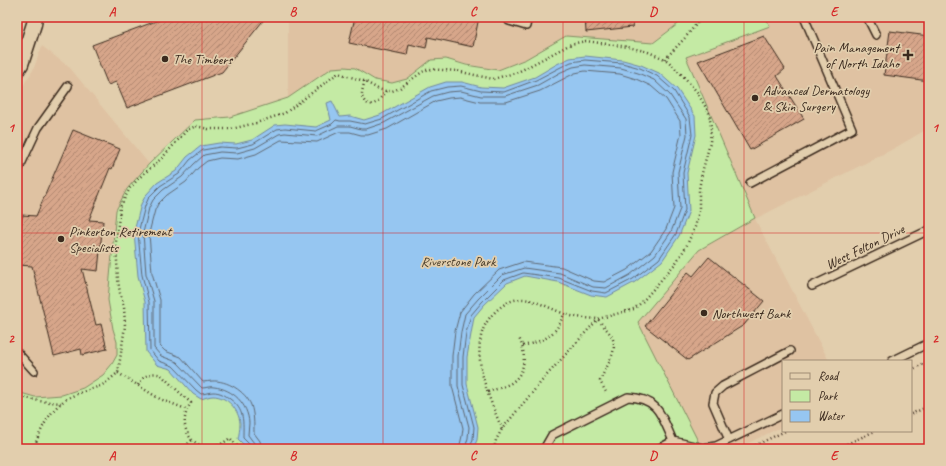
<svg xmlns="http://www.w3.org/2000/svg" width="946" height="466" font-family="Caveat,sans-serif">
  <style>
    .built { fill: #dfc2a2 }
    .park { fill: #c4eaa4; stroke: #808a61 }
    .water { fill: #96c6f1; stroke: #72889d }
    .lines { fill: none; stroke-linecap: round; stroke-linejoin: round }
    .shore { stroke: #5f6872; stroke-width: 1 }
    .building { fill: url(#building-hatch); stroke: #3b2a1e }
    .service-casing { stroke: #3b2a1e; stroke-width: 10 }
    .minor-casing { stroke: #3b2a1e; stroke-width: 17 }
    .path { stroke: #3b2a1e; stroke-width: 2.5; stroke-dasharray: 1 3; stroke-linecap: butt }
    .service { stroke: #e2cead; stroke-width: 7 }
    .minor { stroke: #e2cead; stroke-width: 14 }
    .grid { fill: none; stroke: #d62828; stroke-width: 1; stroke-opacity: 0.55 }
    .poi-dot { fill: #3b2a1e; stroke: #e2cead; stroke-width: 1.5 }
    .labels { text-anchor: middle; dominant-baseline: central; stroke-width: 3.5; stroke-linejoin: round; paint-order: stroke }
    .poi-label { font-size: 14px; fill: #3b2a1e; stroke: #e2cead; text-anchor: start }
    .street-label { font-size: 14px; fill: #3b2a1e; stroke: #e2cead }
    .park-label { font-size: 14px; fill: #493d2b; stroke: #e2cead }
    .neatline { fill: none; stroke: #d62828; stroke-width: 1.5 }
    .grid-label { font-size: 13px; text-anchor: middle; font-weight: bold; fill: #d62828 }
  </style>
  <defs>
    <pattern id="building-hatch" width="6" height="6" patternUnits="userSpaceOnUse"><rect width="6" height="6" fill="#d7a68a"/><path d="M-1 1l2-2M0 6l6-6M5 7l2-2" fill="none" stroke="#b08770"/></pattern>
  </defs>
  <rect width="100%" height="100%" fill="#e2cead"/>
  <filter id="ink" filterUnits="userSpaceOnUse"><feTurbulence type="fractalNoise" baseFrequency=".025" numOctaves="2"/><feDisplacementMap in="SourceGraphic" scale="8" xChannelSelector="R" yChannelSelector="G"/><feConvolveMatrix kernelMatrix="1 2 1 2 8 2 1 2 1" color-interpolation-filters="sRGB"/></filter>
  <g filter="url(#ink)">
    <path class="built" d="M288,17H678V24L653,43L566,36L526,59L498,70L466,64L446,59L415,73L407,79L392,83L375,80L355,68H332L288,98Z
      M765,17H929V128L893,149L755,219L829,361H783V426L736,449H702L638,322L699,250L755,218L686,57L769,26Z
      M42,46L70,68L149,164L127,189L116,210L108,300L113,329L117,342V355L112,364L103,375L83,388L62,395L35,397L17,392V95L33,70Z"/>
    <path class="park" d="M678,17H765L770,26L686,57L755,218L699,250L638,322L702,449H17V392L35,397L62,395L83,388L103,375L112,364L117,355V342L113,329L108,300L116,210L127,189L149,164L195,120L230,117L288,98L332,68L345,67L355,68L375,80L392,83L407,79L431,60L446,59L466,65L498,70L526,59L566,36L653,43L678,24Z"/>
    <path class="water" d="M585,56L623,60L641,65L659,73L677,89L695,116L696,135L687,173L689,211L679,236L662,261L635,282L607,297L591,295L558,282L525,276L507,283L484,305L474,317L467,357V384L478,427L477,440L473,449H248L238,439C239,434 240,429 240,423C239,410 227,396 213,396C209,396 205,398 201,399L193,394L171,369L157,365L146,352L145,302L138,276L134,232L141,204L146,195L157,183L176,171L187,157L201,146L219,143L236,144L252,140L275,125L285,124L316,127L331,120L327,103L332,101L340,117L350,116L364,120L380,115L430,87L446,82H462L481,87L503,88L535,77L557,64L570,58Z"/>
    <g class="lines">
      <path class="shore" d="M251,449L250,445L243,438C243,421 245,410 230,399C225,395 220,392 213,392C209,392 205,394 201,394L196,390L173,366L159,361L150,350L149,302L142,275L138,233L145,206L149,197L160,186L179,174L190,160L203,150L220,147L237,148L253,144L277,129L285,128L316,131L332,124L336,120L340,121H350L365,124L382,119L431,91L447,87L461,86L481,91L504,92L536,80L559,68L571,62L585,60L622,63L640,68L657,76L674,91L690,117L692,135L683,173L685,210L676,234L659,259L633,279L606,293L592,291L559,278L523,273L504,280L482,302L471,315L466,333L463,357V385L474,427L473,439L470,449
        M256,449L254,443L248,435C248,431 249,427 249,423C248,404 233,389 214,387C210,386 206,388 202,388L177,362L161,356L154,348V301L146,274L143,233L149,208L153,200L163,190L182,177L194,164L204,155L220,152L237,153L255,148L279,134L285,133L317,136L338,126H350L361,129H366L384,123L433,96L448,92L461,91L481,96H505L538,85L561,72L573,67L585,65L621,68L638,73L654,80L670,95L686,119L687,135L678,172L680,209L671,232L655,255L630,275L606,288L593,287L560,273L524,268L502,275L478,299L465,314L461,332L458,356V386L469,427L468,438L465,449
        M262,449L260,441L254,433C254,424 254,414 251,405C245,391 227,380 212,381C209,381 206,382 203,382L181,357L165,351L160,346V300L152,273L149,233L155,210L158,204L167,195L186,182L198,168L207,161L220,158L238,159L256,154L281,140L317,142L339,132H350L361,135H368L387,129L436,101L449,98L460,97L480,102H506L540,91L575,73L585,71L620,74L636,79L651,86L666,99L680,121L681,134L672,172L674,208L666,229L651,251L627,270L604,282L594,281L562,267L523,262L499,270L474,294L460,312L455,331L452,356V386L463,428L462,436L459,449"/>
    </g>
    <path class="building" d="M167,17H266L222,72L127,108L116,82L108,85L92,45Z
      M355,17H479L473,47L428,37L426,48L409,44L407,55L349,43Z
      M585,17H632L633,27L586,32Z
      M890,31L929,36V81L884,75Z
      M764,36L785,69L777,76L804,119L750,150L698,61Z
      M73,130L120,149L112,169L110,168L89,220L103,221L98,271L82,269L96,325L101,324L107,349L82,355L81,349L54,356L32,266L18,265L19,251H17V227H21L22,215L36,216Z
      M709,257L764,301L744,325L688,360L645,326L688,272L693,276Z"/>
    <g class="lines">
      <defs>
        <path id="service" d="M867,17L876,35
          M509,21L526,26L528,17
          M17,173L38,128L68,86
          M750,183L852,129L804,17
          M812,286L929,230
          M17,352L34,371
          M892,361L929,343
          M729,440L713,403L715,393L723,386L790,351
          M544,449L552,435L628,397C659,398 662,417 673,441
          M658,449L673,441L703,448L716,446L783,414"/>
        <path id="minor" d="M17,70L21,64L34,24L35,17"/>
      </defs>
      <use href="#service" class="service-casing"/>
      <use href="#minor" class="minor-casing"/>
      <path class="path" d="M665,59L685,38L702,17
        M364,81C364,85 362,90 362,94C362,103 371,108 378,101C381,98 383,94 386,91
        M523,346C545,340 555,337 564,314
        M911,370L929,361
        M118,373L160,399L186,409
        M138,385C143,376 151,371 161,375L191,403C171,432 203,462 230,438L240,449
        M488,392C496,389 504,387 511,383C527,372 526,353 519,338
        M17,396L39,401L61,403
        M911,414L929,406
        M502,429C488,395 463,342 495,312C502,305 511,299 522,299C534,299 555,311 568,315C577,318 588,318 598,319C602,325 609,331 612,337C619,351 605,368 600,381L607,394
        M17,442L21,449
        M222,444L224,449
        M33,449C40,433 46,416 60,404C71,394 87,391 100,386C107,383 112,377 118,373L125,326L124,306L120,293L118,280L116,242L120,207L130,188L139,178L162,158L187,130L196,126L208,129H231L256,123L285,113L338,73L364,81L378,89L386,91H392L400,88L422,72L429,69L457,71L493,79L518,72L571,44L586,41L628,47L648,52L665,59L669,62L686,79L697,92L709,113L711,127L710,143L702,173L699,189V211L695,227L686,247L675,264L642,302L634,309L598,319L546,376L502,429L496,440L494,449
        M182,449L192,440
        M748,449L785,431
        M836,449L875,431"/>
      <use href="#service" class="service"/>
      <use href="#minor" class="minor"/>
    </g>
  </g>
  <path class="grid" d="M202,17V449M383,17V449M563,17V449M744,17V449M17,233H929"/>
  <g class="poi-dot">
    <path d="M906 49h4v4h4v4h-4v4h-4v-4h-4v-4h4z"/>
    <circle cx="165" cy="59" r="4"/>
    <circle cx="755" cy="98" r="4"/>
    <circle cx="61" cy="239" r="4"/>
    <circle cx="704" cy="313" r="4"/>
  </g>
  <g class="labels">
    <g class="poi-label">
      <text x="899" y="47" text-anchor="end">Pain Management<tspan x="899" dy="16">of North Idaho</tspan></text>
      <text x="173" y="59">The Timbers</text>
      <text x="763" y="90">Advanced Dermatology<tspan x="763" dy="16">&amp; Skin Surgery</tspan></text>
      <text x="69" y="231">Pinkerton Retirement<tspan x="69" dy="16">Specialists</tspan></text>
      <text x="712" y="313">Northwest Bank</text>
    </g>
    <g class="street-label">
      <text transform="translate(865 247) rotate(-26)">West Felton Drive</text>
    </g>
    <g class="park-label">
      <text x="458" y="261">Riverstone Park</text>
    </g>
  </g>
  <rect width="946" height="466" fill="none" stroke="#e2cead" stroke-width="44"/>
  <rect x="782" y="360" width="130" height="72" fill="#e2cead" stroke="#9f8c74"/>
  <rect x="790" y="373" width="20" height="6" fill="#e2cead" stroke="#9f8c74"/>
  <text x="818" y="380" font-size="12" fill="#3b2a1e">Road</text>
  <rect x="790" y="390" width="20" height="12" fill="#c4eaa4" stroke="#9f8c74"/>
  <text x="818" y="400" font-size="12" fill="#3b2a1e">Park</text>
  <rect x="790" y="410" width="20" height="12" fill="#96c6f1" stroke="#9f8c74"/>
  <text x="818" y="420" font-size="12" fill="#3b2a1e">Water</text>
  <rect x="22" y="22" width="902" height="422" class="neatline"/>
  <g class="grid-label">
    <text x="112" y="16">A</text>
    <text x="293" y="16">B</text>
    <text x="473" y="16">C</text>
    <text x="653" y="16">D</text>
    <text x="834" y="16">E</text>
    <text x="11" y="132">1</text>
    <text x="935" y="132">1</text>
    <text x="11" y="343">2</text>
    <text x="935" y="343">2</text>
    <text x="112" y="460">A</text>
    <text x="293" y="460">B</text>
    <text x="473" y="460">C</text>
    <text x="653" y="460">D</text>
    <text x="834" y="460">E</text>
  </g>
</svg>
